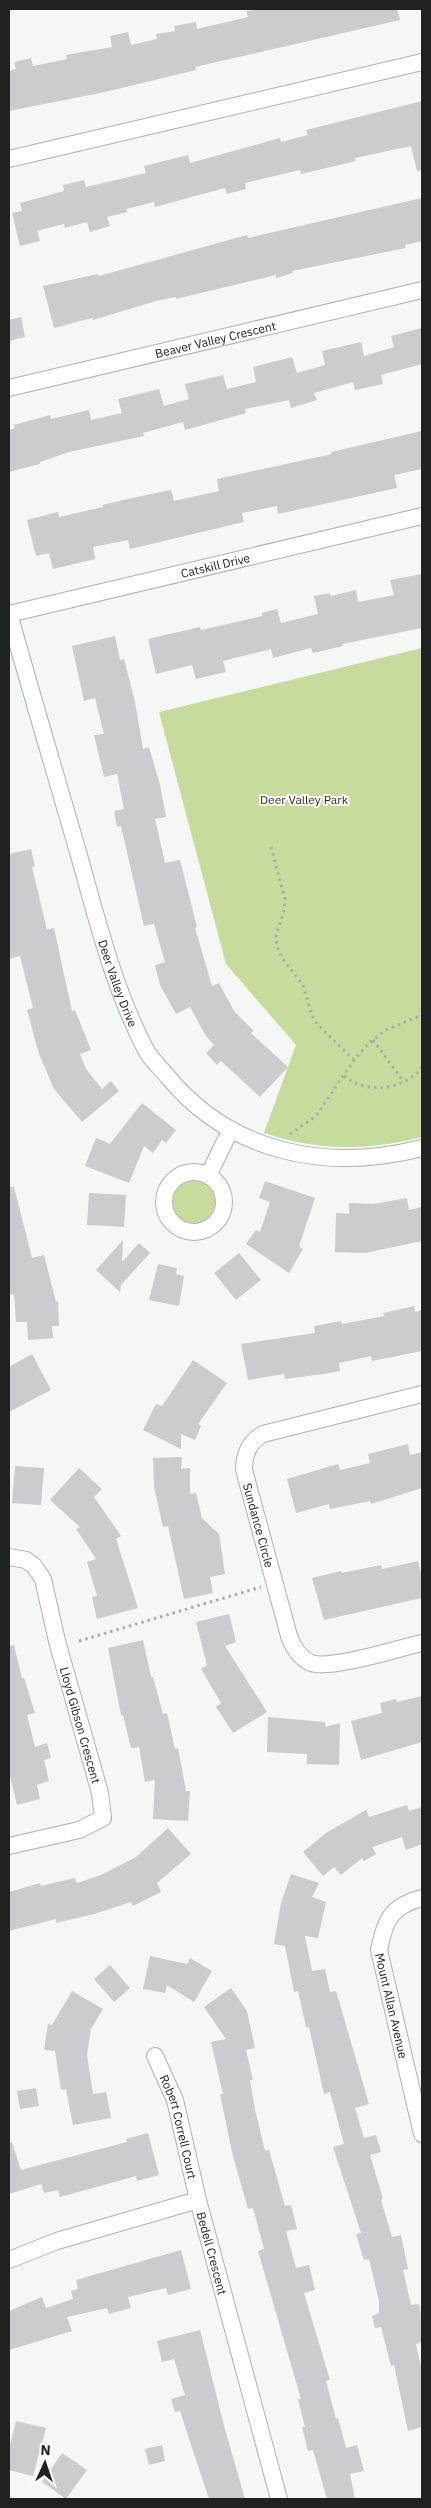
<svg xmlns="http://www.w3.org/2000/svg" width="431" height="2508" font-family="'IBM Plex Sans',sans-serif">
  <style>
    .green { fill: #c6db9c }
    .building { fill: #cbcccd }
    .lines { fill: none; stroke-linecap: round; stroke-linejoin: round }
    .minor-casing { stroke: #b0b0b1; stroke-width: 18 }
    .path { stroke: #abacac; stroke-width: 3; stroke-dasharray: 2.5 4; stroke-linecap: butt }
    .minor { stroke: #fff; stroke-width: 16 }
    .labels { text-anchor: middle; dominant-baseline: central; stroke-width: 4; stroke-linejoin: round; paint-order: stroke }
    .street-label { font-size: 12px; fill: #202121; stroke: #fff }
    .park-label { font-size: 12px; fill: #273010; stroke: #fff }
  </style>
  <rect width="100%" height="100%" fill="#f5f6f6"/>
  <path class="green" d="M422,648V1137C368,1151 317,1151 264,1133L296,1045L226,964L159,712Z
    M173 1202a21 21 0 1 1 42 0a21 21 0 1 1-42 0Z"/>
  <path class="building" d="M261,9H397L400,20L195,67L196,70L105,92L9,111V71L16,69L14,62L31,58L33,66L67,59L66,55L112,47L110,36L128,32L131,45L157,39L156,34L175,31L174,26L196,22L197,29L248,17L246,11Z
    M422,101V170L417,171L411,146L355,158L356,161L301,174L300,170L245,183L246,189L227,194L225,188L155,207L154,202L126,209L127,212L107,217L110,226L90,232L87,222L65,228L64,224L37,231L40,241L20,246L12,213L22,211L20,203L64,191L63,185L84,180L86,187L146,173L144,166L188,155L190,163L280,138L281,142L308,135L306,130Z
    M422,198V241L405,245L406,248L292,271L293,273L276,278V275L176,299V297L156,301L93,320L92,318L54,328L43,286L98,274L99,276L247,235L248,238Z
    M21,317L25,337L9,341V320Z
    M422,328V364L381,375L383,384L355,390L353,382L314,393L317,400L291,408L289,400L245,409L246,413L185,430L183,422L143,433L144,436L69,452L40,462V464L9,472V430L15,428L14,425L50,415L51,419L89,410L91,420L122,413L118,399L159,389L164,406L189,399L185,384L223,375L227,389L256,382L253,367L292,357L297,373L325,365L322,351L361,342L364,356L394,347L391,336Z
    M422,431V469L394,475L397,488L278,514L277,506L242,513L244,522L130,549L128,540L93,547L95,559L53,569L49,553L36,556L27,520L58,512L59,517L103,507L102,505L132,498L171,490L174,501L219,491L217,479L332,454L331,452Z
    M422,574V628L342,644L343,646L313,653L311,648L273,658L271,649L223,661L226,672L196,679L192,665L156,674L148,639L200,627L201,630L262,616V613L277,609L281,623L318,614L314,596L330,593L331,596L356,590L358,602L394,595L390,580Z
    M115,636L120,660L124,659L135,702L143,749L149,747L160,785L166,817L155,819L165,863L180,860L197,927L195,928L212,986L219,983L234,1011L254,1031L251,1033L288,1067L260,1097L221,1061L217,1065L206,1053L214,1045L206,1036L190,1007L176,1014L160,985L155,965L165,962L154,924L144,926L121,826L117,827L114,811L124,809L117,774L104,777L94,735L104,734L95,698L84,701L72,646Z
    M31,849L35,866L32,867L47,930L54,928L72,1011L75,1010L91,1050L80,1054L86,1069L102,1089L111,1081L119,1091L82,1122L54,1089L39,1054L27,1010L33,1008L20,956L9,959V854Z
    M142,1103L176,1130L166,1143L162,1140L153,1153L144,1146L129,1183L85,1166L96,1138L110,1144Z
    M265,1181L315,1198L299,1246L303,1249L289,1273L246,1244L256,1230L260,1232L270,1202L259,1198Z
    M9,1187H14L32,1258L44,1255L56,1302L58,1301L59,1326H52L53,1338L28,1340L27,1322H16L14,1294L9,1295Z
    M89,1193L126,1195L124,1227L87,1225Z
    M407,1198L409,1210L422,1207V1241L365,1253L335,1252L336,1213L349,1214V1203L373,1204Z
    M123,1240L122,1262L139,1243L150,1253L121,1285L120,1292L96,1270Z
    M239,1253L261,1280L236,1300L214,1273Z
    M158,1264L177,1268L176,1274L184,1276L179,1306L149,1300Z
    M414,1306L415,1312L422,1310V1351L372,1361L371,1356L339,1363L340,1371L323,1374L285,1379L284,1374L248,1380L241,1344L315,1333L314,1326L341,1321L342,1324L384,1316L383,1313Z
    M32,1354L51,1390L9,1412V1367Z
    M193,1360L227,1383L198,1424L201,1426L195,1440L181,1434V1449L143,1430L156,1404L162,1406Z
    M408,1444L410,1455L422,1452V1488L371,1504L370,1501L330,1509L329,1504L296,1513L287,1479L338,1464L340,1470L370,1463L368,1454Z
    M182,1457L181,1469L190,1468V1494L196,1493L202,1518L219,1534L225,1574L210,1577L213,1593L184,1599L168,1526L163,1527L154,1487L153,1458Z
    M15,1466L44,1468L41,1505L12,1503Z
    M79,1468L102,1489L94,1497L121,1536L116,1539L138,1608L97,1619L92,1597L97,1596L87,1562L96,1559L76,1529L80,1527L50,1500Z
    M418,1561L422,1578V1598L324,1620L312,1578L341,1571L342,1573L381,1565L382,1569Z
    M229,1614L236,1642L225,1646L267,1712L233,1733L216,1707L221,1703L201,1669L207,1665L196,1622Z
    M143,1640L151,1677H153L163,1714L167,1713L175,1749L178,1748L186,1791H190L188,1821L153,1819L155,1780L145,1782L139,1747L131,1748L123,1715H121L108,1648Z
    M14,1645L22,1678H24L35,1713L27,1715L35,1747L47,1743L51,1758L44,1760L49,1781L37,1785L40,1799L17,1805L9,1772V1646Z
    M422,1696V1742L361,1760L351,1721L382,1713L380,1703L396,1699L397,1702Z
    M268,1717L325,1722V1727L340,1723L339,1765L307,1764V1754L267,1752Z
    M407,1805L409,1811L422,1807V1844L406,1850L402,1837L372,1847L376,1854L364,1861L362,1858L341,1875L334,1867L323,1876L303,1852L326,1833L366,1810L369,1817Z
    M168,1828L191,1854L157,1883L161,1892L133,1906L131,1902L94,1914L56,1923V1919L9,1931V1892L40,1883L41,1886L75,1878L77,1883L101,1875L136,1857Z
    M291,1874L319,1883L312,1897L326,1902L318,1938L305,1936L312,1971L325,1969L330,1992L336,1991L369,2104L355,2108L364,2138L376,2135L381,2152L370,2155L383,2199L381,2200L392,2237L401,2235L408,2269L403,2270L411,2305L419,2304L422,2318V2342L416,2344L422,2371V2427L408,2431L394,2365L391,2366L381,2327L375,2328L372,2316L379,2313V2301L369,2259L364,2260L356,2234L361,2233L333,2147L344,2144L330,2092L324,2094L309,2027H306L298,1991L294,1992L285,1946L274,1944L281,1903Z
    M150,1956L187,1964L190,1958L212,1971L194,2002L167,1985L165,1993L143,1989Z
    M110,1965L130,1988L114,2002L94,1979Z
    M231,1988L247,2011L255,2048L246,2050L253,2080H250L255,2110L265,2151L269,2150L285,2206L291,2205L297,2229L286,2231L296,2268L309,2265L315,2290L304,2293L330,2380L326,2381L336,2419L338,2418L346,2448L357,2445L364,2471L350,2474L355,2499H327L313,2450L308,2451L302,2427H305L298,2399H301L258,2251L264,2249L253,2208L248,2209L232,2152L220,2094H223L211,2042L226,2039L204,2007Z
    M72,1991L103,2009L91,2029L87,2055L93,2094L106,2092L111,2118L73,2125L66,2089L61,2090L55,2051L44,2050L48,2024L52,2025Z
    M36,2088L39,2106L20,2109L17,2091Z
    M148,2133L159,2175L137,2181L136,2176L60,2197L58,2190L44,2193L41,2184L9,2194V2143L12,2142L21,2170L127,2142L126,2139Z
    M181,2250L191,2289L168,2295L166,2288L128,2297L131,2308L109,2314L107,2308L67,2317L72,2331L9,2350V2311L42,2297L46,2308L73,2299L71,2291L78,2289L76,2280Z
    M200,2330L224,2426L245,2499H209L180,2411L175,2412L171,2399L185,2395L174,2359L162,2362L157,2341Z
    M16,2421L46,2428L33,2476L9,2470V2449Z
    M162,2445L165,2461L149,2465L145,2449Z
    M62,2453L87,2470L66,2499L42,2482Z"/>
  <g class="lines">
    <defs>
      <g id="minor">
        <path d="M9,159L422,62"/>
        <path id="s1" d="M9,388L422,290"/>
        <path id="s2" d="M9,613C31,693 55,772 78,852C97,919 113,987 146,1050C151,1060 161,1068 168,1077C232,1154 328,1172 422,1148"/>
        <path id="s3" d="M9,614L422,516"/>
        <circle cx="194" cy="1202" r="30"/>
        <path d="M208,1176L231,1129"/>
        <path id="s4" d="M422,1394L263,1434C249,1442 244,1454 244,1470L289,1636C293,1647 300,1658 311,1663C331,1670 399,1648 422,1643"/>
        <path id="s5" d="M9,1557L26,1560L34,1566L43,1579L57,1641L100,1793L103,1818L79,1830L9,1846"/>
        <path id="s6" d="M422,1898C391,1906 385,1920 379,1950L422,2134"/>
        <path id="s7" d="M155,2056L175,2100L198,2200L279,2499"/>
        <path d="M9,2260L57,2241L198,2200"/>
      </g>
    </defs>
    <use href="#minor" class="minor-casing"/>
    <path class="path" d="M271,847L285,899L284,912L276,935L277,946L282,958L303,985L312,1016L317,1024L354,1060
      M373,1040L404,1082
      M344,1076C369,1095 402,1090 422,1068
      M290,1134L316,1116L354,1060L370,1042L386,1030L422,1015
      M79,1641L261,1587"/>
    <use href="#minor" class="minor"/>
  </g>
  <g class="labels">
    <g class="street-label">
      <text stroke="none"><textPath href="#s1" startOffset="212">Beaver Valley Crescent</textPath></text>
      <text stroke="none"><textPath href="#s3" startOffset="212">Catskill Drive</textPath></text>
      <text stroke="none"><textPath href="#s2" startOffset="386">Deer Valley Drive</textPath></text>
      <text stroke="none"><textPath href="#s4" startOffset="264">Sundance Circle</textPath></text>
      <text stroke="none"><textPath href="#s5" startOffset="194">Lloyd Gibson Crescent</textPath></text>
      <text stroke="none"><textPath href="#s6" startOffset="130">Mount Allan Avenue</textPath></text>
      <text stroke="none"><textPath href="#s7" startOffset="75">Robert Correll Court</textPath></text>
      <text stroke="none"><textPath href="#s7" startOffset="206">Bedell Crescent</textPath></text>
    </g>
    <g class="park-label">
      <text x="304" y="799">Deer Valley Park</text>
    </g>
  </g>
  <rect width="431" height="2508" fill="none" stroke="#202121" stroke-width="20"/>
  <g transform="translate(45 2463) rotate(3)" stroke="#ffffff" stroke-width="4" paint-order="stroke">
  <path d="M0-4L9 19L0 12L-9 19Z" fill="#202121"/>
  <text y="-8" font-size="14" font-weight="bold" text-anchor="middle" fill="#202121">N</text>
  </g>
</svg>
